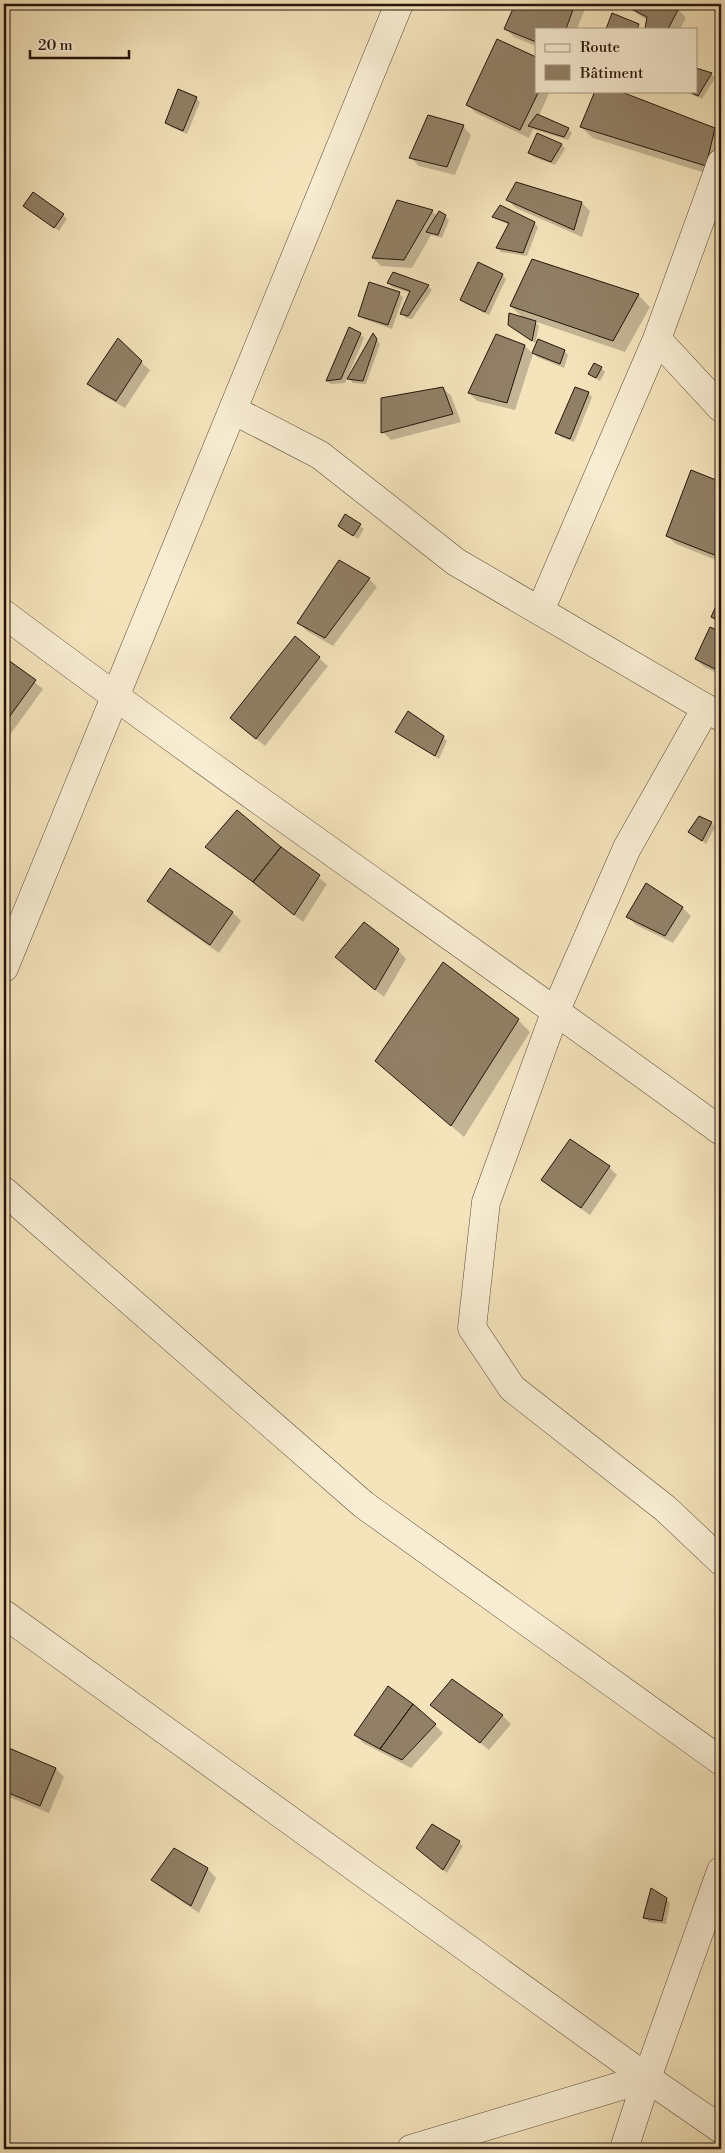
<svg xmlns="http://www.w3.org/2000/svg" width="725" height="2153" font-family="'Libre Bodoni',serif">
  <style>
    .shadow { fill: #0003 }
    .building { fill: #918066; stroke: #25140a }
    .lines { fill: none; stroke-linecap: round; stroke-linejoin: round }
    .street-casing { stroke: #594836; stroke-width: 29 }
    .street { stroke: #f8edd3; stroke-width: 28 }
  </style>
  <rect width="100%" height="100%" fill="#f4e3bb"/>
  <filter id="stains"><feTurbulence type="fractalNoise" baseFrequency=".004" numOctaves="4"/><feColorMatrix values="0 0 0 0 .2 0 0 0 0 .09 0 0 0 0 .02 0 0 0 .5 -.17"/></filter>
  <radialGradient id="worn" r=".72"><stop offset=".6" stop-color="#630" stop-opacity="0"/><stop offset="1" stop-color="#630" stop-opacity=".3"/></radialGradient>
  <path class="shadow" d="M516,4H587L577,29H536V46L514,37L506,29Z
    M632,4H665L678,9L686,18L680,29H646L647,20L639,15L630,7Z
    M497,40L536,58V91H550L539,116L568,129L572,133L568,140L533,129L529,138L476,113L468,105Z
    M711,74L715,78L702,99L684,91H696Z
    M196,98L200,102L187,134L171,127L167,123Z
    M463,126L471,135L455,175L419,166L411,158Z
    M581,127L714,129L721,136V160L718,177L593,138Z
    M537,135L562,145L565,149L555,165L534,157L530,153Z
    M516,184L582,203L590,211L582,237L516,208L508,200Z
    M398,202L432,211L437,216H445L449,220L442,238L431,235L412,268L381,266L373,258Z
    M29,210L63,215L67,219L59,231Z
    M494,217L534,223L538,227L527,256L501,252L498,248L509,225Z
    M532,260L638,295L650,307L625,352L534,321L539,326L536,340L564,351L568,355L564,368L537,357L533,353L537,344L514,329L524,319L511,306Z
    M502,275L506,279L489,315L466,304L462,300Z
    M388,283L428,286L432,290L412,319L406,318L402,314L410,293L392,287Z
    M399,294L403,297L392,329L364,319L360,315Z
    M360,334L364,338L345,383L331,384L327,381Z
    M497,336L525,346L533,354L515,410L477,401L469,393Z
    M376,339L380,344L366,384L353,383L349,379Z
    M141,362L150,370L125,408L97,392L89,384Z
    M601,368L605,372L600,381L589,374Z
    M443,388L451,396L461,422L391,440L383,432Z
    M588,393L592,397L574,442L561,437L557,433Z
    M691,472L721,483V562L676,544L667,536Z
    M346,516L364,529L358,539L339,526Z
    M339,561L369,579L377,587L333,646L307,631L299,623Z
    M721,598V625L713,616Z
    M711,628L721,633V675L704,667L696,659Z
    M295,638L328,666L265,746L240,726Z
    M4,658L43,689L4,743Z
    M396,732L443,737L447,741L439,759Z
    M711,823L715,827L706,844L690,832Z
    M207,847L280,848L327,884L303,922Z
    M171,869L233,913L241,921L219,953L156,909L148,901Z
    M647,884L683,908L691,916L673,943L636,925L628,917Z
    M398,950L406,959L384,997L345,965Z
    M518,1020L530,1032L464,1137L376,1060Z
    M609,1167L617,1175L590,1215L551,1188L543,1180Z
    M452,1681L503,1716L511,1724L489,1750L432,1705Z
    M435,1725L443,1733L411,1768L363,1743L355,1735Z
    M4,1747L56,1769L64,1777L49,1813L4,1795Z
    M459,1842L463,1846L447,1873L422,1852Z
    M174,1850L208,1869L216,1878L199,1913L161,1888L152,1880Z
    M666,1899L670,1903L666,1924L649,1922L645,1918Z"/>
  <path class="building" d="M515,4H575L566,29H536V42L504,29Z
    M630,4H668L679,8L668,29H645L647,17L629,8Z
    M612,13L639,24L637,29H606Z
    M497,39L536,57V91H539L520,130L466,105Z
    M696,68L712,73L698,96L687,91H696Z
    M178,89L197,97L183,131L165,123Z
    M595,91H619L715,128L706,166L580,127Z
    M537,114L569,128L564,137L528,126Z
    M428,115L464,125L447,167L409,158Z
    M537,133L562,144L551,162L528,153Z
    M516,182L582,202L574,230L506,200Z
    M33,192L64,214L54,228L23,206Z
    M397,200L433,210L404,260L372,258Z
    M500,205L535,222L523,253L496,248L509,223L492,217Z
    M439,211L446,215L438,235L426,232Z
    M532,259L639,294L613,341L510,306Z
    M478,262L503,274L485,312L460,300Z
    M393,272L429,285L408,316L400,314L410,291L387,283Z
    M369,282L400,292L388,325L358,316Z
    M509,313L536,321L532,341L508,325Z
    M349,327L361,333L341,379L326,381Z
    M373,333L377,339L363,381L347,379Z
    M496,334L525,345L507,403L468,393Z
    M118,338L142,361L116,401L87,384Z
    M538,339L565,350L560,364L532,353Z
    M594,363L602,367L596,378L588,374Z
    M443,387L453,414L381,433V398Z
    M575,387L589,392L570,439L555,433Z
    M691,470L721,482V544L717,556L666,536Z
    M345,514L361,524L353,536L338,526Z
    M339,560L370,578L325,638L297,623Z
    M721,595V622L711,617Z
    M710,627L721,632V672L695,659Z
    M295,636L320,657L256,739L230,718Z
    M4,657L36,680L4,724Z
    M408,711L444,736L435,756L395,732Z
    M237,810L281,847L253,882L205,847Z
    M699,816L712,822L702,841L688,832Z
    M281,847L320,875L294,915L253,882Z
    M170,868L233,912L210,945L147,901Z
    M646,883L683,907L665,936L626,917Z
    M364,922L399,949L375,990L335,957Z
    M443,962L519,1019L451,1126L375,1061Z
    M570,1139L610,1166L581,1208L541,1180Z
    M452,1679L503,1715L480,1743L430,1705Z
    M388,1686L413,1704L380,1749L354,1735Z
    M413,1704L436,1724L402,1760L380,1749Z
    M4,1746L56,1768L40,1806L4,1791Z
    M432,1824L460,1841L443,1870L416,1848Z
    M174,1848L208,1868L191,1906L151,1880Z
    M651,1888L667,1898L662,1921L643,1918Z"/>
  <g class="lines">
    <defs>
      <path id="street" d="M657,339L721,408
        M233,410L320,455L456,562L721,717
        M540,611L657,339L721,163
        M4,614C240,791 484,957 721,1131
        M706,708L627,848L556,1010L486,1202L472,1328L512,1388L666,1509L721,1561
        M4,968L399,4
        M4,1191L364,1505L721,1761
        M4,1614L647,2078L721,2129
        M411,2149L647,2078
        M624,2149L647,2078L721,1871"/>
    </defs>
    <use href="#street" class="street-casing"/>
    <use href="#street" class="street"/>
  </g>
  <rect width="725" height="2153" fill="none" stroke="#f4e3bb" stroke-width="20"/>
  <rect x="5" y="5" width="715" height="2143" fill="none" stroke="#25140a" stroke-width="2.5"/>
  <rect x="10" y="10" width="705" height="2133" fill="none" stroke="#25140a"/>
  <rect x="535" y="28" width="162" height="65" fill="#f8edd3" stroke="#a49683"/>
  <rect x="545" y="44" width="25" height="8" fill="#f8edd3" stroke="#a49683"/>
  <text x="580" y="52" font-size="15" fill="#25140a">Route</text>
  <rect x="545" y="65" width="25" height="15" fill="#918066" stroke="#a49683"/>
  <text x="580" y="78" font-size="15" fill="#25140a">Bâtiment</text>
  <path d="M30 50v8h99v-8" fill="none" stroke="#25140a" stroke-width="2.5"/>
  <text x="38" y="50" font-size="15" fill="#25140a" stroke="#f8edd3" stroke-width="4" paint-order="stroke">20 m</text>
  <rect width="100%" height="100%" filter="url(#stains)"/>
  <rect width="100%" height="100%" fill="url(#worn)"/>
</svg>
